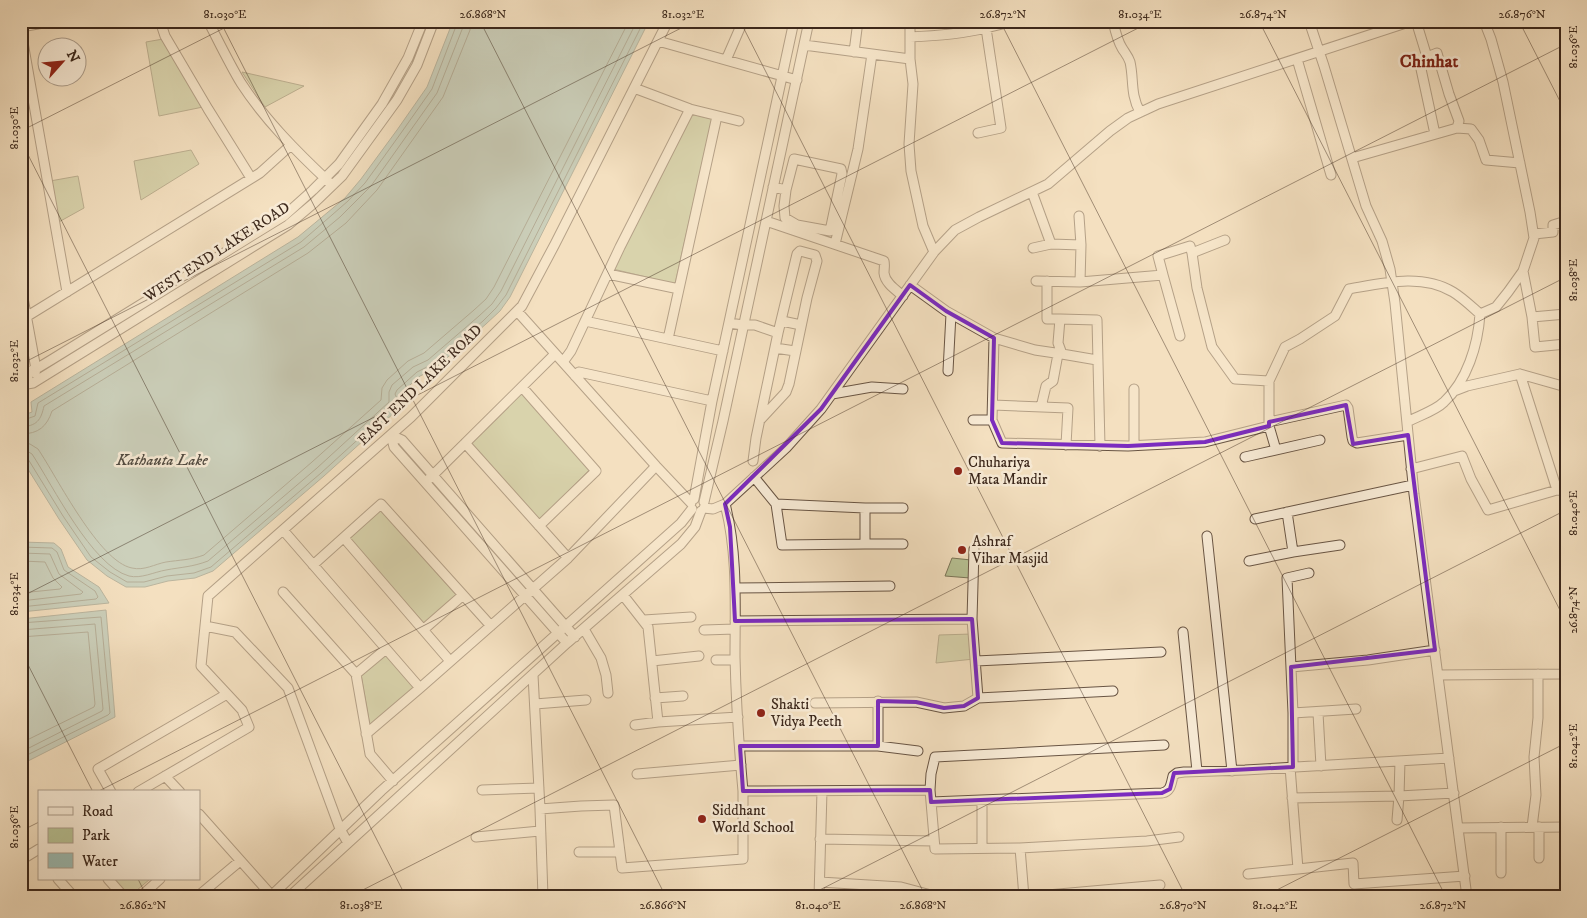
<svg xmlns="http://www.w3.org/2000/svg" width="1587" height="918" font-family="'IM FELL DW Pica',serif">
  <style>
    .green { fill: #b8c395; stroke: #7a7558 }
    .water { fill: #9cbdb5; stroke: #758177 }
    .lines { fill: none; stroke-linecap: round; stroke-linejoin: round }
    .shore { stroke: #6c7268; stroke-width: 1 }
    .minor-casing { stroke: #695544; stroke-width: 11 }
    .minor { stroke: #f8ebd6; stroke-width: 9 }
    .marked { fill: none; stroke: #7b2cbf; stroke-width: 4; stroke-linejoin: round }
    .ticks { fill: none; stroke: #3b271b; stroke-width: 1; stroke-opacity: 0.45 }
    .poi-dot { fill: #8f2418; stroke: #f8ebd6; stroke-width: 2 }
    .labels { text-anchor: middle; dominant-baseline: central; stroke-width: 5; stroke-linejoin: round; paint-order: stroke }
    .street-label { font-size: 15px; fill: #3b271b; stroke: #f8ebd6 }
    .poi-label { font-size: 15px; fill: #3b271b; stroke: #f8ebd6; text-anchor: start }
    .water-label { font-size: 16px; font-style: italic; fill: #534c42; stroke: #f8ebd6 }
    .quarter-label { font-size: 18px; font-weight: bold; fill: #7a1f14; stroke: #f8ebd6 }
    .neatline { fill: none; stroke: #3b271b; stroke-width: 2 }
    .ticks-label { font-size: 12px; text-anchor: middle; fill: #3b271b }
  </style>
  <rect width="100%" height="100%" fill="#f4e0c0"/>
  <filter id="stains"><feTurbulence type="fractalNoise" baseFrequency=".004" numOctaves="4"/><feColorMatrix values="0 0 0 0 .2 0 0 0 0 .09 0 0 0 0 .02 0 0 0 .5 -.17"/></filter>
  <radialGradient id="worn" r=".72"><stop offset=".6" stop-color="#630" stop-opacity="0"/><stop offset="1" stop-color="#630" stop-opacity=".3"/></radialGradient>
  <path class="green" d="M163,39L203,107L159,116L146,42Z
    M242,72L304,86L265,107Z
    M692,114L712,119L675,284L613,269Z
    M191,150L199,164L141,200L134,161Z
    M78,176L84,208L57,223L50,181Z
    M522,393L589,470L540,520L471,443Z
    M381,510L457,596L425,624L349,539Z
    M952,558L971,560L970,578L945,576Z
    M972,634L974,659L936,663L939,635Z
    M385,654L414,687L370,726L361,675Z
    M113,879H150L129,897Z"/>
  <path class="water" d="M453,21H649L510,297L500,311L486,324L433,370L420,376L400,394L405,403L324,476L213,571L195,578L168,581L145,587H126L107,576L87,560L59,519L21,458V416L32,412L31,402L298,237L345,198L361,179L397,130L427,87Z
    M21,542L54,543L61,549L68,567L99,587L109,603L21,612Z
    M106,610L115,717L26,762L21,763V619Z"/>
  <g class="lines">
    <path class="shore" d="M21,421L35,416L38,403L301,242L348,201L365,183L401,133L432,89L458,21
      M21,427C37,426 41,420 44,406L304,247L340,217L371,186L437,93L463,27L464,21
      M21,434C39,434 47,426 52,411L308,253L346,223L377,190L443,97L470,30L471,21
      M21,442L30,444L38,449C57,477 99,562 132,568C144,571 155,564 166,562C179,560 191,560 204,555L312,462L381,400L382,388L387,380L408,361L424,353L474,310L486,299L494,287L629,21
      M21,450L27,451L32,454C53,486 92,566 129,576C141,579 154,572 166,570C182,567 192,567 208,561L317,468L389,402V392L392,385L413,367L428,360L479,316L492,304L501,291L637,21
      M21,456L28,459L63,516L91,557L110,572L127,582H144L167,576L194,573L211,567L321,473L397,404L398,401L395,394L397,390L417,372L431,365L483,321L496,308L506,295L644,21
      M21,547L52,548L57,552L64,570L95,591L98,597L96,599L21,607
      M21,553L50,554L59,574L83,592L81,594L21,601
      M21,561L45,562L53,578L62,587L60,589L21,593
      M21,623L101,617L110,713L108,715L21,758
      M21,630L95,624L103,709L102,711L21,752
      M21,637L88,632L95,704L94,707L21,743"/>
    <defs>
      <path id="minor" d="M160,21L165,36L208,109L251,178
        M208,21C219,42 229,63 241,83C265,120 297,152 329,182
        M910,21V59L913,84L909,144L911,171L923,226L934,252
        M986,21V28L1015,21
        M1113,21C1115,30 1117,40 1122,48C1125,53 1128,56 1130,62C1134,79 1130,94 1140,112
        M1309,21L1324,66L1366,206L1382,241L1390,269L1395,303L1414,494L1467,897
        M1416,21L1427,57
        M21,27L54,21
        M21,31L67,292
        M910,37C935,36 961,34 986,28L1001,128L978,133
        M658,41L797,80
        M804,45L910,59
        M854,52L858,21
        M1297,59L1331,175
        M726,60L743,21
        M634,88L690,109L739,121
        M1457,128L1471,129L1479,140L1486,160L1520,163
        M1352,158L1457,128L1459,121L1449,94L1437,53L1427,57L1421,69L1435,134
        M773,187L786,190L784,206L785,218L797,225L830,231L842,174L841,169L794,159L786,190
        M1032,192L1051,244L1081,245L1080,282L1163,275L1158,256L1190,246L1192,253
        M1079,216L1081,245
        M766,221L884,261C885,265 884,269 884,273C885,283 896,290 903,296
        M1534,234L1553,232V225L1566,221
        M1225,240L1192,253L1197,288L1212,347L1235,379L1269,381
        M835,244L858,149L872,54
        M1033,248L1051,244
        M1523,271L1532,317
        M608,274L679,289
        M1163,275L1180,336
        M1036,281L1080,282
        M1047,281V319H1060
        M910,285L946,311L994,338L992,420H973
        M21,287L36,369L35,373
        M517,311L656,466L691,503
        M1566,314L1532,317L1535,347L1566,344
        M26,317L260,173L291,145
        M585,321L723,351
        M782,321L801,325
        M729,323L743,325H755L778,333L797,254L800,251L815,255L817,261L807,298L789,384L786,392L761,419
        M994,338L1035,350L1062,354
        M668,339L717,116
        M775,348L795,351
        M21,358L24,373L28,377
        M1097,360L1062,354L1058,343L1060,319L1097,320L1100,446
        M563,362L571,351L620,247L690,109
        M948,371L951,314
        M21,374L36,369L51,360L284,216L313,190L339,164L382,104L408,58L423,21
        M1520,374L1557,490L1566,491
        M575,376L579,372L712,401
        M21,385L33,383L288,225L314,203L342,176L397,100L417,65L434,21
        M522,387L596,471L539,526
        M1134,389V445
        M1454,391L1467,386L1520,374L1566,387
        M832,394L872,387L903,389
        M993,405L1068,408L1066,445
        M1041,407L1046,386L1053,381L1058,354
        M992,420L1002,443L1128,446L1205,442L1269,426V381L1285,347L1300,339L1335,316L1349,289C1383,283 1422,273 1453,292C1463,298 1472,307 1480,314
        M1269,422L1346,405L1348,408L1352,437L1353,441L1357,443L1408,435
        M1407,422C1418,416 1435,411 1444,402C1467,381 1478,345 1480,314L1496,307L1508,292L1523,271L1534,238L1530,212L1503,82L1491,39L1484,21
        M1269,426L1276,450
        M391,435L402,440L575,637
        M391,435L394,447L567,643
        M465,443L568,558
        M1245,457L1320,440
        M753,461L756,438L778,333
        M1411,469L1462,456L1471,479L1488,510L1557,490
        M754,477L776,504L865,508V544L782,545L776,504
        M429,479L555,354
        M694,499L712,401L794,21
        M704,502L723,421L809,21
        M725,504C738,554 735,606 735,657C736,702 739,747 743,791L930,790L935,849L1020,848L1024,897
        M704,508L713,509L725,504L786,448L821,409L934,252L955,230L979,217L1048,184L1110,131L1128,118L1158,104L1412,21
        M865,508H903
        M1287,512L1293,552L1340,545
        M1255,519L1413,485
        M283,530L420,688
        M1207,536L1232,771
        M344,538L450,661
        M865,544H903
        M1249,561L1293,552
        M313,565L381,504L491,626
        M735,588L890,586
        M283,592L356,674
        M623,595L648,627L658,722L635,725
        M972,619L974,549
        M644,620L691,617
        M735,621L972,619L978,698
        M205,626L235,632L288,688L340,829L348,843
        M584,629L601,658L606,675L608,693
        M423,630L463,595
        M704,630L735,629
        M1183,632L1197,771
        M386,649L356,674L370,754L393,781
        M716,660H735
        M652,661L699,656
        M976,661L1161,652
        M1291,667L1368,660L1435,650
        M533,675L540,809L581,806L614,805L620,852H579
        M1438,675L1562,674L1566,672
        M655,698L683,696
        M815,703L916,702L944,708L964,706L978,698L1113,691
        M535,704L586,700
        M1293,713L1356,709
        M1318,713L1321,766
        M658,722L738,717
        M366,734L420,688L568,558L656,466
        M740,746H878L918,751
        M878,746V701
        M1293,767V713L1287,578L1309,573
        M637,774L741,765
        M165,776L180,792
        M482,790L539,788
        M930,790L931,774L935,757L1164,745
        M111,792L98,769L227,694
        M138,792L249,727L242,710L201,666L208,596L411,417L522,306L555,244L668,21
        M1292,798L1399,796L1400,761
        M982,800V848
        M931,802L1162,793C1171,791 1171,784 1173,776L1177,773L1184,772L1245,770L1449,758
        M540,809L543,897
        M199,814L273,897
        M1397,820L1399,796L1454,793
        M1501,827V873
        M1532,827L1536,795L1534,757L1538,718V674
        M1458,828L1566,827
        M476,837L540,831
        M820,839L934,841
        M1020,848L1147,841L1179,837
        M620,852L622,868L743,859V791
        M1539,858V827
        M21,860L39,849
        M1298,869L1353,863L1354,884L1465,876
        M1248,874L1298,869L1290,767
        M58,879L74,897
        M108,879L124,897
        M820,882L901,887L931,895L932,897
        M140,897L160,879
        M197,897L240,861
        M270,897L381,791L681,523L692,509
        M289,897L567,643L681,544L695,527L701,511
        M819,897L822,791
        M1025,897L1160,885"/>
    </defs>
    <use href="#minor" class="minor-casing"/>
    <use href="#minor" class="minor"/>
  </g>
  <path d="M0 0H1587V918H0ZM910,285L946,311L994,338L992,420L1002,443L1128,446L1205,442L1269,426V422L1346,405L1353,444L1408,435L1435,650L1291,667L1293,767L1174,773L1170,789L1162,793L931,802L930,790L743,791L740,746H878V701L916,702L944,708L964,706L978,698L972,619L735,621L730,527L725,504L821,409Z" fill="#f4e0c0" fill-opacity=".55" fill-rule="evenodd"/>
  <path class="marked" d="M910,285L946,311L994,338L992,420L1002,443L1128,446L1205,442L1269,426V422L1346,405L1353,444L1408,435L1435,650L1291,667L1293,767L1174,773L1170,789L1162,793L931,802L930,790L743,791L740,746H878V701L916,702L944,708L964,706L978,698L972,619L735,621L730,527L725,504L821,409Z"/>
  <path class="ticks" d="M220,21L666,897M480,21L926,897M740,21L1186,897M1000,21L1446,897M1259,21L1566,622M1519,21L1566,113M21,131L238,21M21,141L406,897M21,364L695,21M21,597L1152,21M21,651L93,792M97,792L1566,44M21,831L39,822M138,879L147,897M349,897L1566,277M806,897L1566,510M1263,897L1566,743"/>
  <g class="poi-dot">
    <circle cx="958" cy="471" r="5"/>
    <circle cx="962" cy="550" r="5"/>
    <circle cx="761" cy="713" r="5"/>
    <circle cx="702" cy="819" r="5"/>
  </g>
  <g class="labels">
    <g class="street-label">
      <text transform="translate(217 252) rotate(-33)">WEST END LAKE ROAD</text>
      <text transform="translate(420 385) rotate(-44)">EAST END LAKE ROAD</text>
    </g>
    <g class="poi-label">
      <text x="968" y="462">Chuhariya<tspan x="968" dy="17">Mata Mandir</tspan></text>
      <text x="972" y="541">Ashraf<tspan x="972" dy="17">Vihar Masjid</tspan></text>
      <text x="771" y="704">Shakti<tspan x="771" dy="17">Vidya Peeth</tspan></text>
      <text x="712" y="810">Siddhant<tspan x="712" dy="17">World School</tspan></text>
    </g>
    <g class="water-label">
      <text x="162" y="460">Kathauta Lake</text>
    </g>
    <g class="quarter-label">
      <text x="1429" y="62">Chinhat</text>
    </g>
  </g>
  <rect width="1587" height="918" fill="none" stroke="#f4e0c0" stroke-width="55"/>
  <rect x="38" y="790" width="162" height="90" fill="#f8ebd6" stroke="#ac9d8b"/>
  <rect x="48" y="807" width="25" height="8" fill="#f8ebd6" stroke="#ac9d8b"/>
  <text x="82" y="816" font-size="15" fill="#3b271b">Road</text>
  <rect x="48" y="828" width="25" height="15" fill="#b8c395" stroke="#ac9d8b"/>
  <text x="82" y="840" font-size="15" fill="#3b271b">Park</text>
  <rect x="48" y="853" width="25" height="15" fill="#9cbdb5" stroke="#ac9d8b"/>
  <text x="82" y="866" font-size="15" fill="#3b271b">Water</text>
  <g transform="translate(62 62) rotate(63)"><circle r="24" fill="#f8ebd6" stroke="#ac9d8b"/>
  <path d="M0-4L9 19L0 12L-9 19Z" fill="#8f2418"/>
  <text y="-8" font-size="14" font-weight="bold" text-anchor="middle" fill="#3b271b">N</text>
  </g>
  <rect x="28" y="28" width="1532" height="862" class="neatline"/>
  <g class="ticks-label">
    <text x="225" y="18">81.030°E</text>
    <text x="483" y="18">26.868°N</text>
    <text x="683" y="18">81.032°E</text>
    <text x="1003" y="18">26.872°N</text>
    <text x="1140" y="18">81.034°E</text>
    <text x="1263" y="18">26.874°N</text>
    <text x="1522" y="18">26.876°N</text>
    <text transform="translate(1573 47) rotate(-90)" y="4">81.036°E</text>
    <text transform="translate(14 128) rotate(-90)" y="4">81.030°E</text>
    <text transform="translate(1573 280) rotate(-90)" y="4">81.038°E</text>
    <text transform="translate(14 361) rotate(-90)" y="4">81.032°E</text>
    <text transform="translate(1573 513) rotate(-90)" y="4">81.040°E</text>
    <text transform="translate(14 594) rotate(-90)" y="4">81.034°E</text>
    <text transform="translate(1573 610) rotate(-90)" y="4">26.874°N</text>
    <text transform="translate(1573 746) rotate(-90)" y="4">81.042°E</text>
    <text transform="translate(14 827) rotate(-90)" y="4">81.036°E</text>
    <text x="143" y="909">26.862°N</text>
    <text x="361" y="909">81.038°E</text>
    <text x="663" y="909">26.866°N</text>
    <text x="818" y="909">81.040°E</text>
    <text x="923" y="909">26.868°N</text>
    <text x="1183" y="909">26.870°N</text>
    <text x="1275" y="909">81.042°E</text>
    <text x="1443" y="909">26.872°N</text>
  </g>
  <rect width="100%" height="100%" filter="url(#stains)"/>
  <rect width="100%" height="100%" fill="url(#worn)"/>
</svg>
